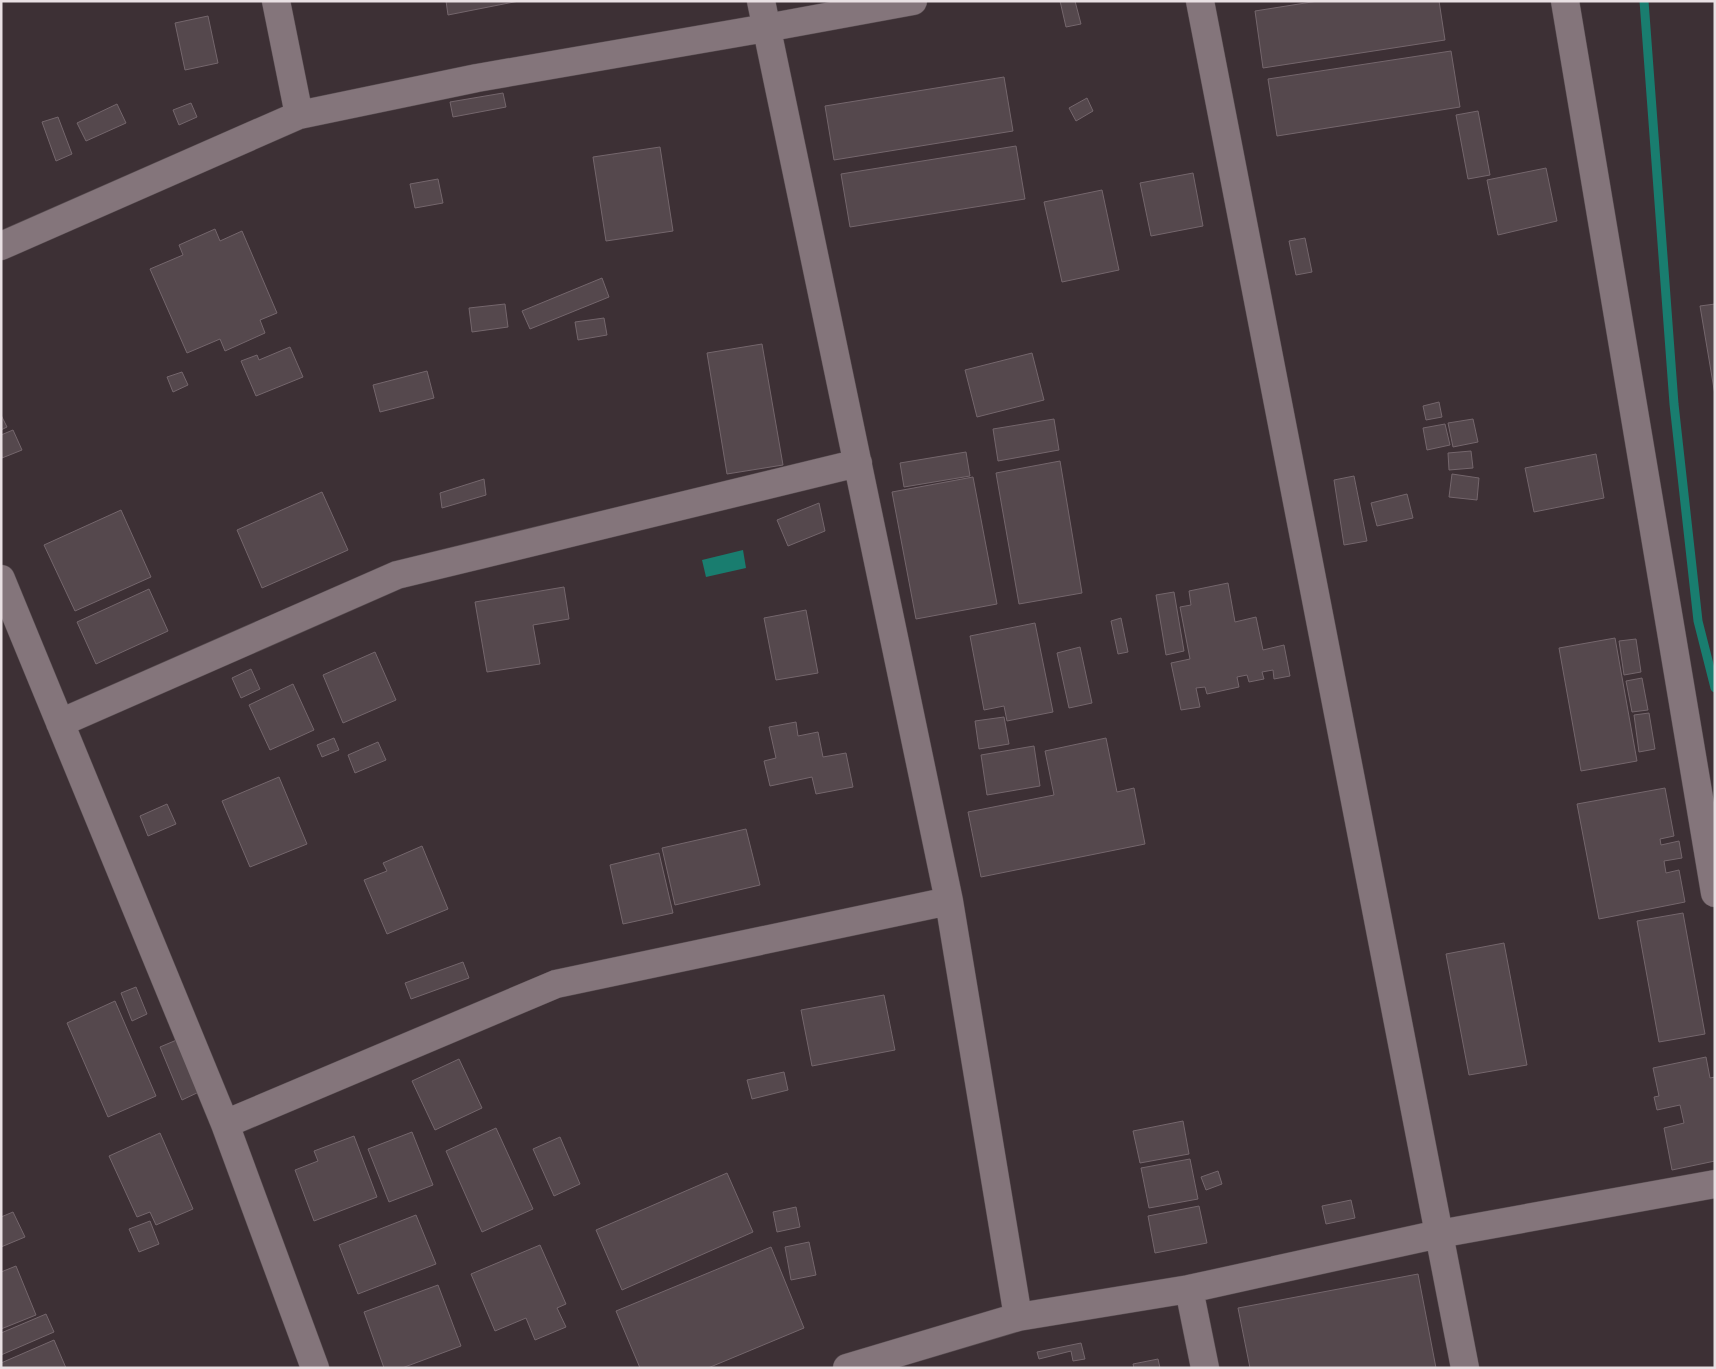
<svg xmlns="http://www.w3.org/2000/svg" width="1716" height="1369" font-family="'Roboto Serif',serif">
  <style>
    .water { fill: #197d6f }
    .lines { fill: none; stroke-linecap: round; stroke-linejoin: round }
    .stream { stroke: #197d6f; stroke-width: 9 }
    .building { fill: #55484d; stroke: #74666c }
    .minor-casing { stroke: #574c50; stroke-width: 29 }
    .minor { stroke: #84757b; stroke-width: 28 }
  </style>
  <rect width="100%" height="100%" fill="#3d3035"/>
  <path class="water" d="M743,550L746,568L706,577L702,560Z"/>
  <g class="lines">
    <path class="stream" d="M1644,1L1674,404L1698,621L1715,688"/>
  </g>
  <path class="building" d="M446,1H519L448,15Z
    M1060,1H1075L1081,24L1066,27Z
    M1318,1H1439L1445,40L1263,68L1255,11Z
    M208,16L218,63L185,70L175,23Z
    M1451,51L1460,107L1277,136L1268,79Z
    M1004,77L1013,131L834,160L825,106Z
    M503,93L506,107L453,117L450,102Z
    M1087,98L1093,111L1076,121L1069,108Z
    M191,103L197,117L179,125L173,110Z
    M117,104L126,123L86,141L77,123Z
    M1478,111L1490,175L1468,179L1456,115Z
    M58,117L72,154L56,161L42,122Z
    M1016,146L1025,199L850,227L841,174Z
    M660,147L673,231L606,241L593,157Z
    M1546,168L1557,221L1498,235L1487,180Z
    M1193,173L1203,226L1151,236L1140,183Z
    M438,179L443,203L415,208L410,184Z
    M1102,190L1119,270L1062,282L1044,202Z
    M215,229L220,241L242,231L277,313L260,320L265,333L225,351L220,339L187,353L150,269L183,255L179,245Z
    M1305,238L1312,272L1296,275L1289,241Z
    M602,278L609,297L530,329L522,311Z
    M505,304L508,327L472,332L469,308Z
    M1715,304V395L1700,306Z
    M604,318L607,335L578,340L575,322Z
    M762,344L783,465L727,474L707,353Z
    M290,347L303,377L256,396L241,361L257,355L259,360Z
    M1032,353L1044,400L977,417L965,370Z
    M427,371L434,398L380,412L373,385Z
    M182,372L188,385L173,392L167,377Z
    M1439,402L1442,417L1426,420L1423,406Z
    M1,415L7,427L1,430Z
    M1054,419L1059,450L998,461L993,429Z
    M1473,419L1478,442L1453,447L1448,423Z
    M1445,424L1450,445L1427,450L1423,428Z
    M13,430L22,450L2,458L1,435Z
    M1471,451L1473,468L1449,470L1448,453Z
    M966,452L970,476L904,487L900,463Z
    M1596,454L1604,498L1534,512L1525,468Z
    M1060,461L1082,593L1019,604L996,473Z
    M1452,474L1479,478L1477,500L1449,497Z
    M1354,476L1367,541L1344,545L1334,480Z
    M973,477L997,604L916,619L892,492Z
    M484,479L486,495L442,508L440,493Z
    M322,492L348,550L262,588L237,530Z
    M1407,494L1413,518L1377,526L1371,503Z
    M819,503L825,531L788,546L777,520Z
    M121,510L151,577L75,611L44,545Z
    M1228,583L1235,622L1256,617L1263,650L1284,645L1290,676L1274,679L1273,670L1262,672L1264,679L1249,682L1247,675L1237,677L1239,687L1207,694L1205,687L1196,688L1200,707L1181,710L1171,663L1190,659L1180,607L1191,605L1189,591Z
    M564,587L569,619L533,625L540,664L487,672L475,602Z
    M149,589L168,631L96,664L77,622Z
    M1174,592L1184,651L1166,655L1156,595Z
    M806,610L818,673L776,680L764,618Z
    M1121,618L1128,652L1118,654L1111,621Z
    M1035,623L1053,712L1007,721L1004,706L984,710L970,636Z
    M1615,638L1637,761L1581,771L1559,648Z
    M1636,639L1641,672L1624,675L1619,641Z
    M1080,647L1092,703L1069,708L1057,653Z
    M375,652L396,700L343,723L323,675Z
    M251,669L260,689L241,698L232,678Z
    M1642,678L1648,710L1632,712L1626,681Z
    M293,684L314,730L270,750L249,705Z
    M1649,713L1655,749L1639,752L1634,715Z
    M1004,717L1009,744L979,749L975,721Z
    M796,722L798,736L818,732L823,757L846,753L853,787L816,794L812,777L770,786L764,761L776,758L769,727Z
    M334,738L339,750L322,757L317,745Z
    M1106,738L1117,792L1134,788L1145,844L981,877L968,812L1054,795L1045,751Z
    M378,742L386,760L355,773L348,755Z
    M1034,746L1040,786L987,795L981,755Z
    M279,777L307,844L250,867L222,801Z
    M1665,788L1674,836L1660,839L1661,845L1679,841L1682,858L1664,861L1666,873L1679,870L1685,902L1599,919L1577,804Z
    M167,804L176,824L148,836L140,816Z
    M746,829L760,885L675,905L662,848Z
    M422,846L448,909L387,934L364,880L387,871L383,863Z
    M659,853L673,913L623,924L610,865Z
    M1683,913L1705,1034L1659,1042L1637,921Z
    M1504,943L1527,1065L1469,1075L1446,954Z
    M463,962L469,978L411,999L405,983Z
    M136,987L147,1014L132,1021L121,993Z
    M884,995L895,1050L812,1066L801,1010Z
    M115,1001L156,1096L108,1117L67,1023Z
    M179,1039L201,1091L182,1100L160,1047Z
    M1706,1057L1710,1078L1715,1077V1161L1672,1170L1664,1128L1684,1123L1680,1105L1657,1110L1654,1097L1659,1096L1653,1068Z
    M459,1059L482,1108L435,1130L412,1081Z
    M784,1072L788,1090L752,1099L747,1080Z
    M1183,1121L1189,1154L1140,1163L1133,1131Z
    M496,1128L533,1209L482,1232L446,1151Z
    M412,1132L433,1185L389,1202L368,1149Z
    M160,1133L193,1209L156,1225L150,1212L137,1217L109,1156Z
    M354,1136L377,1197L314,1221L295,1170L318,1161L314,1151Z
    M560,1137L580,1184L554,1196L533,1149Z
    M1190,1159L1198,1199L1149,1208L1141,1168Z
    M1218,1171L1222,1184L1206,1190L1201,1177Z
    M727,1173L753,1232L622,1290L596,1230Z
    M1351,1200L1355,1218L1326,1224L1322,1206Z
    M1199,1206L1207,1243L1155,1253L1148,1216Z
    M796,1207L800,1227L777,1232L773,1212Z
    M13,1212L25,1237L1,1247V1217Z
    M416,1215L436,1264L358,1294L339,1245Z
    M150,1221L159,1244L139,1252L129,1229Z
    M809,1242L816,1275L791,1280L785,1247Z
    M540,1245L566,1304L557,1308L566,1327L535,1340L526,1318L495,1331L471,1274Z
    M771,1247L804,1328L708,1368H640L616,1311Z
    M16,1266L36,1315L1,1329V1272Z
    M1418,1274L1436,1368H1250L1238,1308Z
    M438,1285L461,1346L402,1368H384L364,1312Z
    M46,1314L54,1332L1,1355V1333Z
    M54,1340L66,1368H1V1363Z
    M1081,1343L1085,1359L1073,1361L1071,1351L1039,1359L1037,1352Z
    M1158,1359L1160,1368H1134L1133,1364Z"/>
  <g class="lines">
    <defs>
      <path id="minor" d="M276,1L299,115
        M761,1L949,901L1018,1317L1189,1289L1205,1368
        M1200,1L1465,1368
        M1565,1L1715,893
        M1,246L299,115L477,78L766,28L913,1
        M1,579L225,1124L315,1368
        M60,723L397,575L858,463
        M225,1124L556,984L949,901
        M1189,1289L1439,1234L1715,1184
        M847,1368L1018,1317"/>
    </defs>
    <use href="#minor" class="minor-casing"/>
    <use href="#minor" class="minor"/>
  </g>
  <rect width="1716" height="1369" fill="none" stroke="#e9e0e3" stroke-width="5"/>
</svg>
